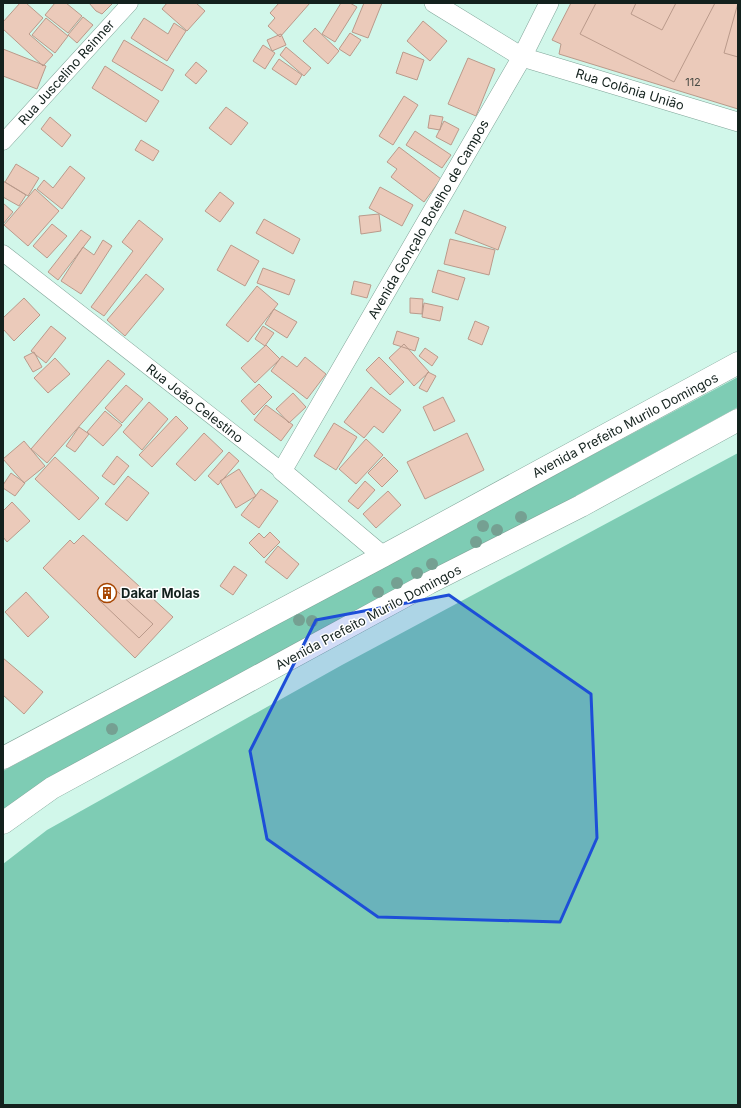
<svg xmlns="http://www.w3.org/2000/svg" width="741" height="1108" font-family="Inter,sans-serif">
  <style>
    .green { fill: #7eccb4 }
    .building { fill: #ebcaba; stroke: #ba9a8b }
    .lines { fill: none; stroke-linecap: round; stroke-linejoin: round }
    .minor-casing { stroke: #81a599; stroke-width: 17 }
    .tertiary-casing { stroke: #81a599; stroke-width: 20 }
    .secondary-casing { stroke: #81a599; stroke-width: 23 }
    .minor { stroke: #fff; stroke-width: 16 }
    .tertiary { stroke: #fff; stroke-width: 19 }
    .secondary { stroke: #fff; stroke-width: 22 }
    .tree { fill: #75a092 }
    .marked { fill: #1d4ed8; fill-opacity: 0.2; stroke: #1d4ed8; stroke-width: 3; stroke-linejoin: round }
    .labels { text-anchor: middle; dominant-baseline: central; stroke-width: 3; stroke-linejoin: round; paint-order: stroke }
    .number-label { font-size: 11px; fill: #494b44 }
    .street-label { font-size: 13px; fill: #13211d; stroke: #fff }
    .poi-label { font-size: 13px; font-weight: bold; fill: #13211d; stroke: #fff; text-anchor: start }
  </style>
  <rect width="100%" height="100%" fill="#d1f7ea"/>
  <path class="green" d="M738,377V407L3,810V771Z
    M738,453V1105H3V864L47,830L342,665Z"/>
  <path class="building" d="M20,3H26L43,18L29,34L53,55L43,66L3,29V22Z
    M55,3H66L82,16L68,33L45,15Z
    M89,3H113L102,14L96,11Z
    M167,3H196L205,11L187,31L162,9Z
    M279,3H310L280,37L268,26L275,18L270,13Z
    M341,3H350L357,7L335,42L322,34Z
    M364,3H382L368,38L352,32Z
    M571,3H738V109L559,54L561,44L552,40Z
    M596,3H636L631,14L662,30L676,3H715L674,82L580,34Z
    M738,3V57L724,53Z
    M83,17L93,25L77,43L68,35Z
    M46,18L68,36L55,53L32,35Z
    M144,18L168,34L174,23L186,31L167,61L131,38Z
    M423,21L447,41L430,61L407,41Z
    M315,28L339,51L328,64L303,41Z
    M350,33L361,40L350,56L339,49Z
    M281,34L286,45L272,51L267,40Z
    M124,40L174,70L162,91L112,61Z
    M263,45L275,53L265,69L253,61Z
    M286,47L311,68L304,76L280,55Z
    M3,49L46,66L37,89L3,76Z
    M403,52L424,60L417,80L396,73Z
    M468,58L495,69L476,116L448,104Z
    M279,59L302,75L296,85L272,69Z
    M196,62L207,71L196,84L185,75Z
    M105,66L159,101L146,122L92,88Z
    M404,96L418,105L393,145L379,136Z
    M226,107L248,123L231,145L209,128Z
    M430,115L443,117L440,130L428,128Z
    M50,117L71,135L62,147L41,129Z
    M444,121L459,129L451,145L436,137Z
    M415,131L451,155L442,168L406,145Z
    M141,140L159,151L153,161L135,150Z
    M399,147L441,179L424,202L391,177L397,169L387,162Z
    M16,164L39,178L28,196L5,182Z
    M70,166L85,178L62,209L37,189L44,180L53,188Z
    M3,181L26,195L19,206L3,197Z
    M380,187L413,205L402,226L369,208Z
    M35,189L59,211L28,246L4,225Z
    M220,192L234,203L220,222L205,211Z
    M3,203L13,212L3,224Z
    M464,210L506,227L498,250L455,233Z
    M379,214L381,231L361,234L359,216Z
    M264,219L300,239L293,254L256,233Z
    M139,220L163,239L104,316L91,307L133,251L122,242Z
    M52,224L67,236L47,258L33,246Z
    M81,230L91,237L58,280L48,272Z
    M450,239L495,250L489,275L444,264Z
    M103,240L112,246L81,294L61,281L83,247L94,255Z
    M231,245L259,261L245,286L217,270Z
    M263,268L295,280L289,295L257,283Z
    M438,270L465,278L458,300L432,292Z
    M146,274L164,289L125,336L107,320Z
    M354,281L371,285L367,298L351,294Z
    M257,286L278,304L248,342L226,325Z
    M24,298L40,315L14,341L3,329V318Z
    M410,298L423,299L422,314L410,313Z
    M424,303L443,307L440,321L422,317Z
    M274,309L297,322L287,338L265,324Z
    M475,321L489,327L482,345L468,339Z
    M51,326L66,338L46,363L31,351Z
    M263,326L274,333L265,346L255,339Z
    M397,331L419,338L415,351L393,344Z
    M404,344L429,372L414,386L389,358Z
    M266,345L280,359L255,383L241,368Z
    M425,348L438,357L432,366L419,356Z
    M34,352L42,367L33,372L24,357Z
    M282,356L297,367L305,357L326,374L307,399L271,371Z
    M379,357L404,382L390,395L366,370Z
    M55,358L70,374L48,393L34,378Z
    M108,360L125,374L47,463L31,449Z
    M428,372L436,376L427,392L419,388Z
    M259,384L272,397L254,415L241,401Z
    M126,385L143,399L122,423L105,408Z
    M371,387L401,410L383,433L374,426L364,438L344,422Z
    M293,393L306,407L289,423L276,409Z
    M443,397L455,421L434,431L423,407Z
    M149,402L168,419L142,450L123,432Z
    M266,405L293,425L281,441L254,420Z
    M105,411L122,425L103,446L87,432Z
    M176,416L188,428L152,467L139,455Z
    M334,423L357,437L336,470L314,456Z
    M79,427L89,434L75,452L66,446Z
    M204,433L223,451L195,481L176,464Z
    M467,433L484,470L425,499L407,462Z
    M366,439L383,455L356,484L339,469Z
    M24,441L45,466L24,483L3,459Z
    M229,452L239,461L218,485L208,476Z
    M117,456L129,466L114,485L102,476Z
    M55,457L99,498L79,520L35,479Z
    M384,457L398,471L382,487L368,473Z
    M239,469L256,496L236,508L220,481Z
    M11,473L25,483L15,496L3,488V485Z
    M128,476L149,493L127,521L105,504Z
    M365,481L375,490L358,509L348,501Z
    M261,489L278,501L259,528L241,515Z
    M388,491L401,505L376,528L363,514Z
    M12,502L30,521L7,542L3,537V511Z
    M270,532L280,542L264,558L249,543L259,533L264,538Z
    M83,535L173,617L135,658L43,568L70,540L74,544Z
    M278,546L299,564L287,579L265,562Z
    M234,566L247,575L233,595L220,586Z
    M109,584L153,624L139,638L98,599Z
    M26,592L49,617L28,637L5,612Z
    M3,658L43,692L24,714L3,695Z"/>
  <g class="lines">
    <defs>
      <path id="minor" d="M3,142L130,3
        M3,253L282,471"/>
      <path id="tertiary" d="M434,3L522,57L738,122
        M383,556L282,471L522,57L549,3"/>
      <path id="secondary" d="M3,758L383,556L738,363
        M3,823L52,788L429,583L581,506L738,420"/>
    </defs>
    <use href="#minor" class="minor-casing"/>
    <use href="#tertiary" class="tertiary-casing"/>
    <use href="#secondary" class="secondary-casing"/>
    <use href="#minor" class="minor"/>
    <use href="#tertiary" class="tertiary"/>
    <use href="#secondary" class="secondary"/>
  </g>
  <g class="tree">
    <circle cx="521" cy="517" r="6"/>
    <circle cx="483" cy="526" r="6"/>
    <circle cx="497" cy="530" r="6"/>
    <circle cx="476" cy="542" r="6"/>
    <circle cx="432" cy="564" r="6"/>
    <circle cx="417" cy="573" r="6"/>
    <circle cx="397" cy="583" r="6"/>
    <circle cx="378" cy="592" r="6"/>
    <circle cx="299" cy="620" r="6"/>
    <circle cx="312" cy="621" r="6"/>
    <circle cx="112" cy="729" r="6"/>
  </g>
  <path class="marked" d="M449,595L591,694L597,838L560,922L378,917L267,839L250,751L316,620Z"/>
  <defs>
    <symbol id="building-ring" viewBox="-11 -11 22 22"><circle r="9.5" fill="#fff" stroke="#a74602" stroke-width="1.5"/><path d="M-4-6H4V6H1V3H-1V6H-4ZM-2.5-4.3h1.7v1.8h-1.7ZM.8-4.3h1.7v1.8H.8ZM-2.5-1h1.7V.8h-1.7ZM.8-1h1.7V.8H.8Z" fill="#a74602"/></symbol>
  </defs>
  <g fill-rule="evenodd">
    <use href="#building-ring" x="96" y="582" width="22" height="22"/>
  </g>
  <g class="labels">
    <g class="number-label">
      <text x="693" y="82">112</text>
    </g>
    <g class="street-label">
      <text transform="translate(66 72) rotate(-48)">Rua Juscelino Reinner</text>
      <text transform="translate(630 89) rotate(17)">Rua Colônia União</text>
      <text transform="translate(428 219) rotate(-60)">Avenida Gonçalo Botelho de Campos</text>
      <text transform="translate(195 403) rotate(38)">Rua João Celestino</text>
      <text transform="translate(625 425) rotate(-28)">Avenida Prefeito Murilo Domingos</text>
      <text transform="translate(368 617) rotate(-28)">Avenida Prefeito Murilo Domingos</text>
    </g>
    <g class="poi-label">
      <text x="121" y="593">Dakar Molas</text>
    </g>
  </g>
  <rect width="741" height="1108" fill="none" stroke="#13211d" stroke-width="8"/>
</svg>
